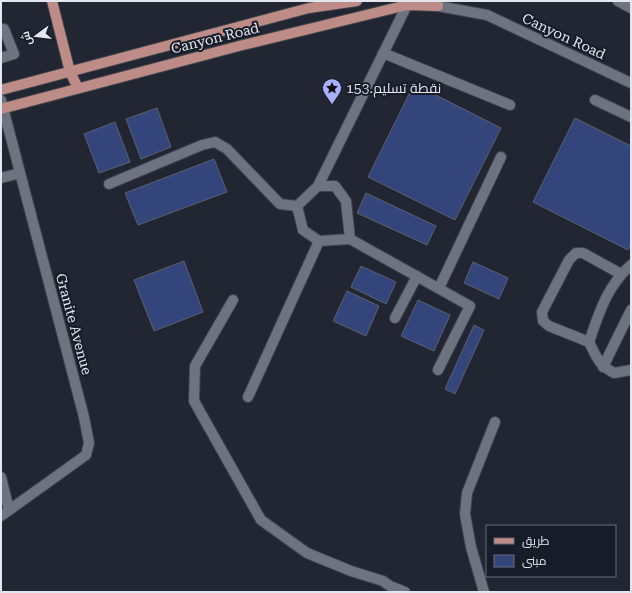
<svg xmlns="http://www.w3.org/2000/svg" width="632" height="593" font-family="'Roboto Serif',Cairo,serif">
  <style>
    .building { fill: #34457c; stroke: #5b606e }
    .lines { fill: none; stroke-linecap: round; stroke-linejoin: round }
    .minor-casing { stroke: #3f434c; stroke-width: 12 }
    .major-casing { stroke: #3f434c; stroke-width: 12 }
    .minor { stroke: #6d7381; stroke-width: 10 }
    .major { stroke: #be8c86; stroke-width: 10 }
    .labels { text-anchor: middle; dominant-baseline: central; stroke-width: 4; stroke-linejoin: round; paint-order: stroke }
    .street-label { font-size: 14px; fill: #e4e7ef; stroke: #181c28 }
    .poi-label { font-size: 14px; fill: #e4e7ef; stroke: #181c28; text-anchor: start }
  </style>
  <rect width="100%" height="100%" fill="#212632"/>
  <path class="building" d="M414,84L501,128L455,220L368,177Z
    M157,108L171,147L141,159L126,119Z
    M575,118L631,146V243L628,250L533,202Z
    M115,122L130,162L99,173L84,134Z
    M214,159L227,192L138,225L125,193Z
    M366,193L436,226L427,245L357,213Z
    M184,261L203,312L154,331L134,280Z
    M473,262L508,278L499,299L464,283Z
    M361,266L396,282L386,304L351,287Z
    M347,291L379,306L366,336L333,321Z
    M418,300L450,315L434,351L401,336Z
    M474,325L484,330L455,394L445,389Z"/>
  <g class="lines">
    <defs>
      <path id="minor" d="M618,1L631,8
        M438,6L487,15L631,83
        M1,29H4L14,54L1,58
        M383,53L510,105
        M1,100L84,417L89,443L86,455L1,516
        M595,100L631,117
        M1,178L20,173
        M109,184L202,145L215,142L227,149L280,204L297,206
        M318,186H335L346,201L350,239L470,306L438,370
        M297,206L318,186L407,5
        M297,206L303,230L319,241L350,239
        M631,265C607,286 599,313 589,342C597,358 598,364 614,373L631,370
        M439,288L501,157
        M233,300L195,366L194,401L261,520L307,553L351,571L383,581L390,586L405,592
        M395,318L417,276
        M589,342L549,326L543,321L542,312L569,260L576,253H583L621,274
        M603,367L631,310
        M248,397L319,241
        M1,477L9,510
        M484,592L471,547L465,514L467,493L495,422"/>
      <path id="major" d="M52,1L70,72L78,88
        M1,90L309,8L357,1
        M1,109L239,46L407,5L438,6"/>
    </defs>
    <use href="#minor" class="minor-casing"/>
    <use href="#major" class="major-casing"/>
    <use href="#minor" class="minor"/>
    <use href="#major" class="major"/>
  </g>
  <defs>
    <symbol id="sight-pin" viewBox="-11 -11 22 30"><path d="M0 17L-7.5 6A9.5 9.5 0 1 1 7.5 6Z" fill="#a8b0fc" stroke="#181c28"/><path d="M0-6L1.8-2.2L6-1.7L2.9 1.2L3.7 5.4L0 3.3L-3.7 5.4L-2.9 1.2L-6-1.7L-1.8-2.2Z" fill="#111"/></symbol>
  </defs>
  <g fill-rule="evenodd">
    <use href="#sight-pin" x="321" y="77" width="22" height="30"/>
  </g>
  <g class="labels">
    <g class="street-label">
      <text transform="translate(564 36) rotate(25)">Canyon Road</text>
      <text transform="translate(215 38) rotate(-14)">Canyon Road</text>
      <text transform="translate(74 324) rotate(75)">Granite Avenue</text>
    </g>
    <g class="poi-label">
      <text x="346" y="88">نقطة تسليم.153</text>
    </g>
  </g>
  <rect width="632" height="593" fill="none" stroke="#e4e7ef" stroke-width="4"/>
  <rect x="486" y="525" width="130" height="52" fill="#181c28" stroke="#6a6d78"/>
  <rect x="494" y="538" width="20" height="6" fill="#be8c86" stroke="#6a6d78"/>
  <text x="522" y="545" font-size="12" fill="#e4e7ef">طريق</text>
  <rect x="494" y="555" width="20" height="12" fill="#34457c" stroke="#6a6d78"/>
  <text x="522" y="565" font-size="12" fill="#e4e7ef">مبنى</text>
  <g transform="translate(36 36) rotate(255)" stroke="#181c28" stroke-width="3" paint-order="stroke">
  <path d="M0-3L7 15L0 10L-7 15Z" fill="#e4e7ef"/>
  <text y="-6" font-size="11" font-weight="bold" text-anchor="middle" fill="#e4e7ef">ش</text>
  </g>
</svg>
